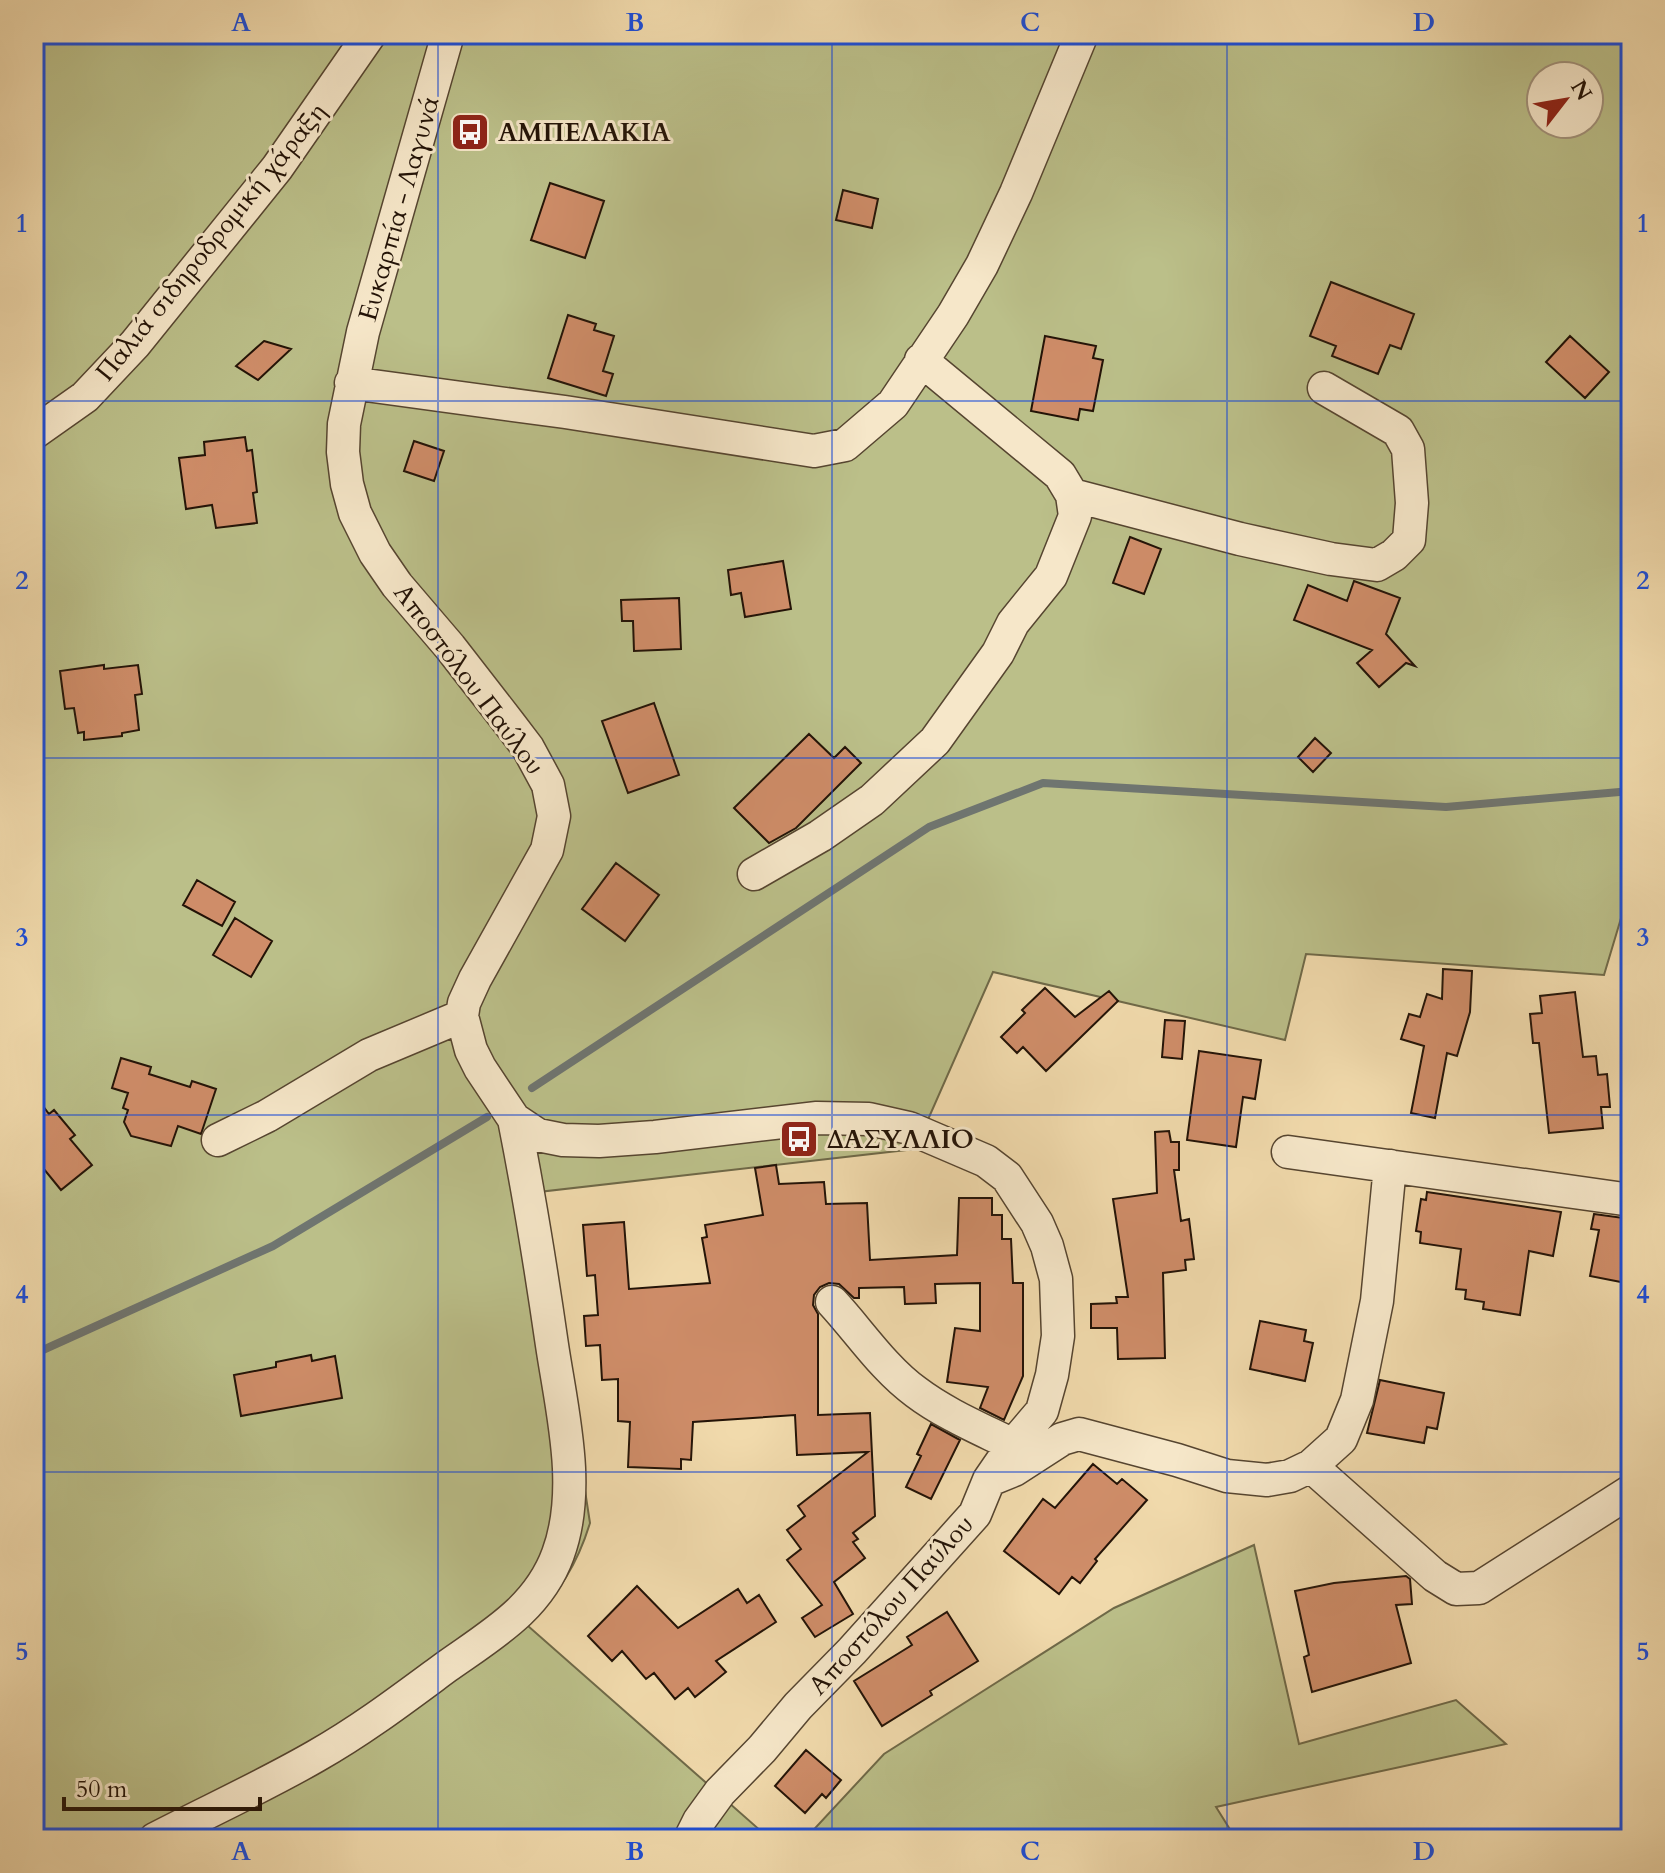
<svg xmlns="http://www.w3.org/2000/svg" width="1665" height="1873" font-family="Cardo,serif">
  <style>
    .green { fill: #bbbf89; stroke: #6f6948; stroke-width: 2; fill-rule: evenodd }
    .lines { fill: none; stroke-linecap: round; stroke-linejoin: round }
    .stream { stroke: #6f7570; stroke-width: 8 }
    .building { fill: #cf8d69; stroke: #231307; stroke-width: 2 }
    .minor-casing { stroke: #564530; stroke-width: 35 }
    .minor { stroke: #f6e7c9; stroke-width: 32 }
    .grid { fill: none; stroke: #1d4ed8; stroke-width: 2; stroke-opacity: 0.55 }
    .labels { text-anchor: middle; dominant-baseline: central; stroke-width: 6; stroke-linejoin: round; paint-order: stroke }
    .poi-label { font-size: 26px; font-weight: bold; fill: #231307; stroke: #f6e7c9; text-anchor: start }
    .street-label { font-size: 26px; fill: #231307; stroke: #f6e7c9 }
    .neatline { fill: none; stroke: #1d4ed8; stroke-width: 3 }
    .grid-label { font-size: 26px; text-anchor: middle; font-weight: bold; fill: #1d4ed8 }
  </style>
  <rect width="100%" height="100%" fill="#f1daac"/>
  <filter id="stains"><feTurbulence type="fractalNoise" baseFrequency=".0025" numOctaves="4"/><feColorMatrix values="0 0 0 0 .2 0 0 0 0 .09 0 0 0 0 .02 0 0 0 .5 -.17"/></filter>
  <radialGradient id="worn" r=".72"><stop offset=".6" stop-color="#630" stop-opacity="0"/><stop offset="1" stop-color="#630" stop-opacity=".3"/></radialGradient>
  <path class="green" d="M34,34H1631V910L1622,915L1604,975L1306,954L1285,1040L993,972L915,1149L539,1192L590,1523C577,1566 558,1593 528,1626L770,1839H34ZM1541,76H1589V124H1541Z
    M1254,1545L1299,1744L1456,1700L1506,1744L1216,1807L1236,1839H805L884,1754L1114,1608Z"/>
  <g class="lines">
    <path class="stream" d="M532,1088L929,827L1043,783L1446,807L1631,791
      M34,1354L273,1246L487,1117"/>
  </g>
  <path class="building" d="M550,183L604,201L585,258L531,240Z
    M843,190L878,199L872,228L836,220Z
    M1331,282L1414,314L1401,349L1390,345L1378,374L1332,356L1336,346L1310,336Z
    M568,315L596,324L594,330L614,336L603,371L613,374L606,396L548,378Z
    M1045,336L1096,346L1093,358L1103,360L1093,411L1080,409L1078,420L1031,411Z
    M1570,336L1609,372L1585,398L1546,362Z
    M264,341L291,349L258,380L236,366Z
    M245,437L247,451L252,450L257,492L253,493L257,523L216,528L212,505L186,509L179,458L205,455L204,442Z
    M414,441L444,451L434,481L404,471Z
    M1130,537L1161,549L1144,594L1113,583Z
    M783,561L791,609L745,617L741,593L731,595L728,570Z
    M1354,581L1400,598L1386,634L1415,666L1406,663L1379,687L1357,663L1372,650L1294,620L1308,585L1347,601Z
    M679,598L681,649L634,651L633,621H622L621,600Z
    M104,665V669L138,665L142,694L135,695L139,730L122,733V736L84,740V732L78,733L74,708L65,709L60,671Z
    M654,703L679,775L628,793L602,721Z
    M809,734L834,758L845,747L861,763L796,828L769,843L734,808Z
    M1315,738L1331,753L1313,772L1298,757Z
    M616,863L659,895L625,941L582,909Z
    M197,880L235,902L222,926L183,905Z
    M235,918L272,941L251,977L213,955Z
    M1443,969L1472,971L1470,1012L1457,1056L1447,1053L1435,1118L1411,1113L1424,1046L1401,1039L1409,1014L1420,1017L1427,994L1442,999Z
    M1045,988L1075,1017L1109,991L1118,1001L1046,1071L1023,1047L1017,1053L1001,1037L1025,1013L1022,1010Z
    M1575,992L1583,1057L1596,1056L1598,1075L1607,1074L1610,1107H1601L1603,1128L1549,1133L1539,1043H1533L1530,1014L1542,1013L1540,996Z
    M1165,1020L1185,1021L1182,1059L1162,1057Z
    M1199,1051L1261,1060L1255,1099L1243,1097L1236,1147L1187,1140Z
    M121,1058L151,1067L149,1074L190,1087L192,1081L216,1089L201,1134L178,1126L171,1146L131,1136L124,1122L128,1110L123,1108L128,1093L112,1088Z
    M34,1094L49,1114L54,1110L75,1135L70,1139L92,1165L61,1190L34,1157Z
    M1169,1131L1171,1142H1179V1170H1174L1181,1221L1189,1219L1194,1259L1185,1260L1186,1270L1163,1273L1165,1358L1118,1359L1117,1328H1091V1304L1117,1303L1116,1297H1128L1113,1199L1157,1193L1155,1132Z
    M776,1165L779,1184L824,1182L826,1204L867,1203L870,1260L957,1255L959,1198H992V1215H1002V1239H1011L1013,1283H1023V1376L1004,1420L980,1408L988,1387L947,1382L955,1328L980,1331V1283L935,1284L936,1303L905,1304L904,1287L859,1288V1298H854L839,1284L829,1283L820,1287L814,1295L813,1305L818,1314V1415L870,1413L875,1516L853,1533L858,1539L853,1542L865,1558L834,1582L853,1614L815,1637L802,1618L822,1605L787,1560L801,1549L787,1530L805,1516L798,1506L868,1452L797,1455L795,1415L693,1422L691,1460L681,1459V1469L628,1467L630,1422L618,1421V1379L602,1380L600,1345L586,1346L584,1316L598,1315L595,1275L587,1276L583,1225L624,1222L629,1289L710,1283L702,1238L707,1237L705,1225L763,1215L755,1168Z
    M1427,1192L1561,1212L1553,1256L1529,1251L1520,1315L1483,1309L1484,1302L1465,1299L1466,1290L1456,1289L1461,1249L1420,1243L1421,1232L1416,1231L1421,1199L1426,1200Z
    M1594,1214L1631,1219V1284L1590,1276L1599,1230L1591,1229Z
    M1260,1321L1306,1330L1304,1341L1313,1343L1305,1381L1250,1369Z
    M311,1355L312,1361L335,1356L342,1398L241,1416L234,1375L276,1367V1362Z
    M1380,1380L1444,1393L1437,1429L1427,1427L1424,1443L1367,1433Z
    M931,1424L960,1440L931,1499L906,1487L921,1456L917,1454Z
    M1093,1464L1117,1484L1122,1479L1147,1500L1095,1559L1097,1561L1080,1583L1072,1577L1059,1594L1004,1551L1043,1499L1055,1508Z
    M1406,1576L1410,1579L1412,1604L1396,1605L1411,1663L1312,1692L1304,1657L1309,1655L1295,1591L1334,1583Z
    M637,1586L678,1628L738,1589L747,1603L759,1595L776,1622L716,1661L726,1672L695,1697L688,1688L675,1699L654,1673L646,1679L622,1651L612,1661L588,1636Z
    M947,1612L978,1661L930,1691L932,1695L882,1726L854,1681L912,1645L907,1637Z
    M806,1750L841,1780L826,1798L822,1794L805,1813L775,1786Z"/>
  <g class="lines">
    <defs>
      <path id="minor" d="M448,34L363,332L344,424L343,452L347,484L355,513L375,553L397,585L450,647L509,723L528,748L548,785L554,816L547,850L475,979L464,1003L462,1016L471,1050L480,1068L514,1119L538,1135L563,1140L599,1141L655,1137L817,1118L869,1119L909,1128L986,1161L1007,1177L1037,1223L1047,1246L1056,1279L1058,1336L1052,1375L1042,1411L1013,1445L989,1480L975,1514L852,1651L798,1706L762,1749L720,1792L699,1821L690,1839
        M351,383L565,412L814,451L845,445L893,404L953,315L982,265L1016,193L1082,34
        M34,433L85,397L135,344L277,168L370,34
        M1072,495L1240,539L1331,559L1377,565L1394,555L1409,540L1412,503L1408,449L1398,431L1324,388
        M754,874L820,836L872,800L935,741L998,653L1013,623L1051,576L1075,516L1072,495L1060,475L921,360
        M218,1140L267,1116L369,1055L462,1016
        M1288,1152L1631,1200
        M832,1302C859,1331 883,1368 916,1392C945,1414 981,1429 1013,1445
        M1311,1466L1435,1576L1456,1589L1479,1588L1631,1491
        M992,1479L1014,1470L1062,1439L1079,1434L1177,1460L1227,1476L1267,1480L1290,1476L1311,1466L1341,1439L1357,1400L1377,1301L1390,1166
        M155,1839C209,1811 264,1786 316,1756C362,1730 404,1698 446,1667C491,1635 538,1609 558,1554C582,1489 562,1412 552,1345C541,1269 529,1194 514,1119"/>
    </defs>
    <use href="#minor" class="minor-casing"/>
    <use href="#minor" class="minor"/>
  </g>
  <path class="grid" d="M438,34V1839M832,34V1839M1227,34V1839M34,401H1631M34,758H1631M34,1115H1631M34,1472H1631"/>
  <defs>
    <symbol id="bus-square" viewBox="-11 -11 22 22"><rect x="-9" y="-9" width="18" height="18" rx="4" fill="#8f2418" stroke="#f6e7c9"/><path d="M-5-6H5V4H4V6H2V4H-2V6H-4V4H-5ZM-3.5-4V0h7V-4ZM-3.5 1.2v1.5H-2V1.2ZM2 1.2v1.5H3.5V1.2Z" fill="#fff"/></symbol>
  </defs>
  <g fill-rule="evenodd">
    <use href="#bus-square" x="448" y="110" width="44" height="44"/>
    <use href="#bus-square" x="777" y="1117" width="44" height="44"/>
  </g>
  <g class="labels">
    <g class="poi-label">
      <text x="498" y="132">ΑΜΠΕΛΑΚΙΑ</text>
      <text x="827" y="1139">ΔΑΣΥΛΛΙΟ</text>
    </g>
    <g class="street-label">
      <text transform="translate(399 208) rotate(-74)">Ευκαρπία - Λαγυνά</text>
      <text transform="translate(211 242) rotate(-51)">Παλιά σιδηροδρομική χάραξη</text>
      <text transform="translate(469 679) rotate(53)">Αποστόλου Παύλου</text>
      <text transform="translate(891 1605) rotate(-48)">Αποστόλου Παύλου</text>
    </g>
  </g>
  <rect width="1665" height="1873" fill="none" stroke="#f1daac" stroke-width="88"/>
  <g transform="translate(1565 100) rotate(59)"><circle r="38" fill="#f6e7c9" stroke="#a2927b" stroke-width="2"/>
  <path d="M0-6L14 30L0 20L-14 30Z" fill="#8f2418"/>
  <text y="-12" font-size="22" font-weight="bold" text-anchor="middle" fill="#231307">N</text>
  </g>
  <path d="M64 1797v12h196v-12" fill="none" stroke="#231307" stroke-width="4"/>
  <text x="76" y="1797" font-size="24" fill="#231307" stroke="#f6e7c9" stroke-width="6" paint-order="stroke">50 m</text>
  <rect x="44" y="44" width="1577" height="1785" class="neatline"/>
  <g class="grid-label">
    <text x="241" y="31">A</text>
    <text x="635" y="31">B</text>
    <text x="1030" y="31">C</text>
    <text x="1424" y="31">D</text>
    <text x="22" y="232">1</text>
    <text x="1643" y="232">1</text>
    <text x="22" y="589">2</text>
    <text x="1643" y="589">2</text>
    <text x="22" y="946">3</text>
    <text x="1643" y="946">3</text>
    <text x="22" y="1303">4</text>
    <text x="1643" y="1303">4</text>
    <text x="22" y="1660">5</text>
    <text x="1643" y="1660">5</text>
    <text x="241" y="1860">A</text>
    <text x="635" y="1860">B</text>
    <text x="1030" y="1860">C</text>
    <text x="1424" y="1860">D</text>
  </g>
  <rect width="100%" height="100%" filter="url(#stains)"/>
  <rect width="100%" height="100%" fill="url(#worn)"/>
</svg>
